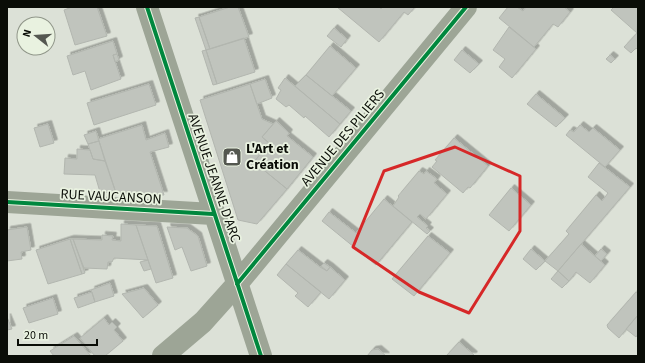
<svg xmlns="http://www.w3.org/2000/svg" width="645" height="363" font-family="'Source Sans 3',sans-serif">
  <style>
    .building { fill: #c0c4bd; stroke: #b2b6af; filter: url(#shadow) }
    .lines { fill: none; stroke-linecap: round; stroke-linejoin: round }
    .street { stroke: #9da596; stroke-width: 22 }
    .cycleway-casing { stroke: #e9f2e0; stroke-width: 6 }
    .cycleway { stroke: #00873e; stroke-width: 4 }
    .marked { fill: none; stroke: #d62828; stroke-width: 3; stroke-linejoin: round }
    .labels { text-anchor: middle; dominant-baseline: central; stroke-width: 3.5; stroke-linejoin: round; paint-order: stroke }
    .street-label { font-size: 14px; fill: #0a0d07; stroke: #e9f2e0 }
    .poi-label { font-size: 14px; font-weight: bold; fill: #0a0d07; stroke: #e9f2e0; text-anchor: start }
  </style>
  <defs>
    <filter id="shadow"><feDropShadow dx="3.5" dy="-3.5" stdDeviation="0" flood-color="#0004"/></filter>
  </defs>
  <rect width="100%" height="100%" fill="#dce1d7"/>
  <path class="building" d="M72,7H97L107,36L75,45L64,10Z
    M230,7H238L249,37L210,49L199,17Z
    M337,7H379L381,9L383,7H415L408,15L404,12L379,42Z
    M508,7H517L523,11L526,7H564L570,12L558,27L553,24L534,47L499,18Z
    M614,7H638L637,33L611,10Z
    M199,17L210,49L206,50L195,18Z
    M509,27L536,49L512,78L499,67L505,59L493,50Z
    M334,28L347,39L341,47L327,36Z
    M638,32V50L636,48L631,53L624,47Z
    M244,38L255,72L217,84L206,50Z
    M113,41L117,54L113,55L121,79L91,90L85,71L73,75L67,56Z
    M330,46L356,68L332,96L306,75Z
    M206,50L217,84L213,85L202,51Z
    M462,50L479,64L470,73L454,60Z
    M117,54L119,60L115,62L113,55Z
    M610,55L615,59L611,63L606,59Z
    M306,75L351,111L340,124L295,86Z
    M285,78L340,124L329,137L305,116L304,118L289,105L286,107L276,99L281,90L278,88Z
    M265,79L272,98L257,104L250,84Z
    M149,84L156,105L94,125L87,103Z
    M250,84L262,119L273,124L262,137L269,143L254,162L287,189L257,224L238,220L200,100Z
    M536,94L565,118L556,127L527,104Z
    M276,121L289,133L287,136L313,157L287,189L254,162L269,143L262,137Z
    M48,124L54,143L40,147L34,128Z
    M142,125L146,140L165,133L169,147L150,152L164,195L116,193L99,141L98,139Z
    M580,125L589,132L593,128L620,150L605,167L566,135L570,130L574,132Z
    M96,131L99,141L88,144L84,135Z
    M454,138L488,166L470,188L468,187L463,193L432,167L437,161L435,160Z
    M99,141L105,161L93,159L88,144Z
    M77,149L90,150L93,159L105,161L116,193L100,192L95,175L64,174L65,158L77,159Z
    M599,163L630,187L558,271L545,261L569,234L566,231L596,195L602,201L608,193L588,177Z
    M419,171L424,174L426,171L437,179L434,183L447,194L426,219L420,214L417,217L428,226L426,228L430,231L427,234L393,206L399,197L398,196Z
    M511,188L531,205L509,231L489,215Z
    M384,199L412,222L376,265L322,221L329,212L356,233Z
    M121,224L136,225L148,260L114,258L112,262H108L107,269L84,268L73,239L102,240V235L113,236L112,240L121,241Z
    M136,225L157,226L173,278L156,283Z
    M27,227L31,250L21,252L22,259L7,261V230Z
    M167,227L187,228L198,236L207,266L191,271L182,247L175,250Z
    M428,236L450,253L414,296L392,279Z
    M70,239L82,274L48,284L36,250Z
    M70,239H73L85,273L82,274Z
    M581,244L605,265L590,283L576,272L569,281L558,271Z
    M531,249L545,261L536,270L523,259Z
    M601,249L607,254L601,261L595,256Z
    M298,250L320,267L327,271L330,267L345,280L329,299L286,264Z
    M148,260L151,269L144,271L140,262Z
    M324,263L330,267L327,271L321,266Z
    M286,264L321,292L308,307L295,296L298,293L277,275Z
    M558,271L569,281L562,288L551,279Z
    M110,283L114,296L95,302L91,290Z
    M144,288L158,305L143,318L122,294Z
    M92,292L95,302L78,308L74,298Z
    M636,292L638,293V315L619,338L608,328L607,325Z
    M53,298L58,314L29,323L23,308Z
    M638,315V334L636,337L626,329Z
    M7,317L12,329L7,330Z
    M104,318L109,325L112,322L117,327L114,330L123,341L105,356H95L80,338Z
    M74,336L91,356H54L50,351Z
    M459,342L474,355L473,356H446Z
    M378,349L386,356H367L372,350Z"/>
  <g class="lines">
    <path class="street" d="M147,7L261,356
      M7,202L213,214
      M163,356L203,322L237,284L466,7"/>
    <defs>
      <path id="cycleway" d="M147,7L261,356
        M7,202L213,214
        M237,284L466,7"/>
    </defs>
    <use href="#cycleway" class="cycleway-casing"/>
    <use href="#cycleway" class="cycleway"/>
  </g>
  <path class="marked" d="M455,147L520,176V231L469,313L419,292L353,247L384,171Z"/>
  <defs>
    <symbol id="shop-square" viewBox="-11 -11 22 22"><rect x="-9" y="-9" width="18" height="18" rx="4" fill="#545750" stroke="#e9f2e0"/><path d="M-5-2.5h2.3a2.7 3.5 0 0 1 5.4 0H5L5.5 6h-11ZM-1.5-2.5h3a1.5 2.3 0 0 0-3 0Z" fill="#fff"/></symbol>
  </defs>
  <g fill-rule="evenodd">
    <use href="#shop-square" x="221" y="146" width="22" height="22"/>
  </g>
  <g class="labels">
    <g class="street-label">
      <text transform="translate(343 138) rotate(-50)">AVENUE DES PILIERS</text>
      <text transform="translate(214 178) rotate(71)">AVENUE JEANNE D'ARC</text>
      <text transform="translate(111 197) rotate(3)">RUE VAUCANSON</text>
    </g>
    <g class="poi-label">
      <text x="246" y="149">L'Art et<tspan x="246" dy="16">Création</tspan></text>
    </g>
  </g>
  <rect width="645" height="363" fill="none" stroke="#0a0d07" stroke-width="16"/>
  <g transform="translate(36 36) rotate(287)"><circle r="19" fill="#e9f2e0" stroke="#909689"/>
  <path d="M0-3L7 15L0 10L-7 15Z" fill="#545750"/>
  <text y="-6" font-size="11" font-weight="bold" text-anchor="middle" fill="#0a0d07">N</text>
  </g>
  <path d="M18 339v6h79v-6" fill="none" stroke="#0a0d07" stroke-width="2"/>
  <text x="24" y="339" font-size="12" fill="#0a0d07" stroke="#e9f2e0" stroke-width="3" paint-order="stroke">20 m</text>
</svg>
